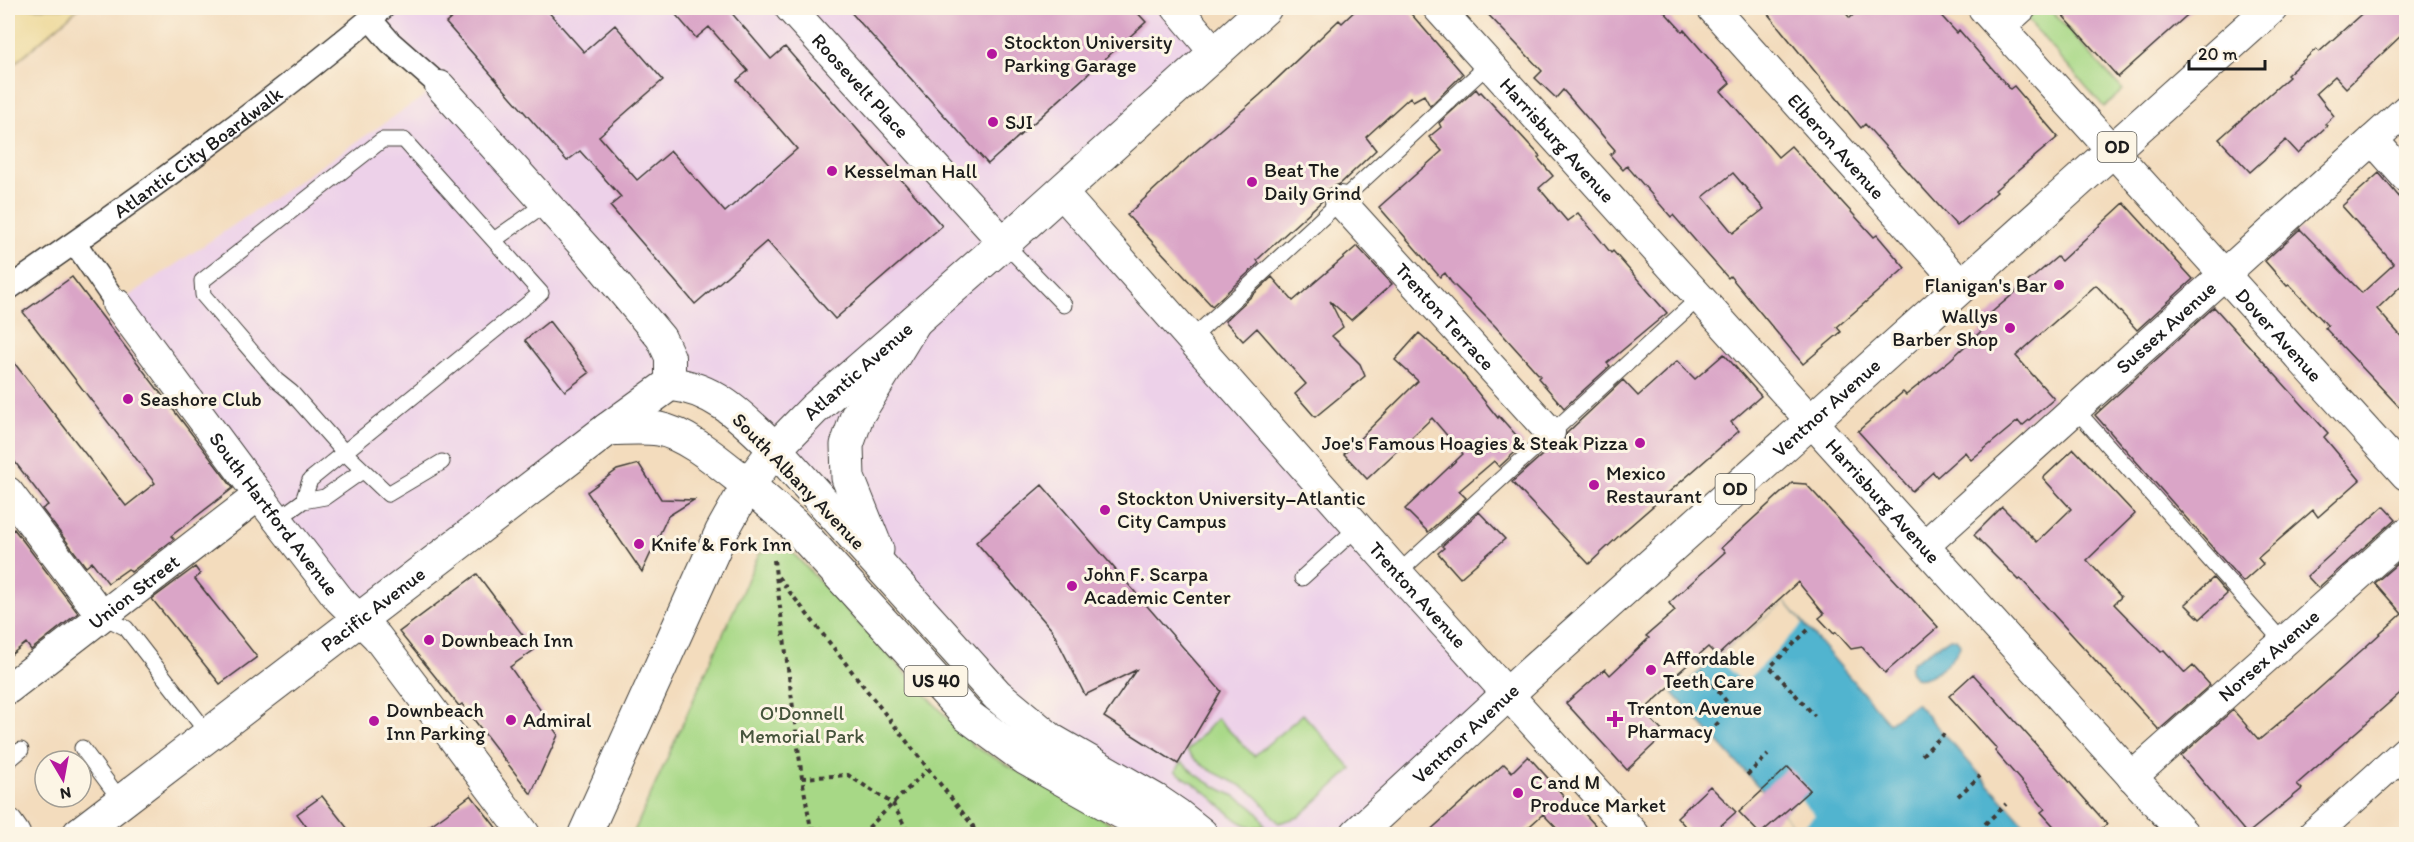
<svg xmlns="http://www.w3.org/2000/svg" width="2414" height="842" font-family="Itim,sans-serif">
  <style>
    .built { fill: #edd1e9 }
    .green { fill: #a7d886; stroke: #627a51; stroke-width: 1.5 }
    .sand { fill: #eeda9e; stroke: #857b5d; stroke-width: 1.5 }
    .water { fill: #51b4cf; stroke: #366876; stroke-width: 1.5 }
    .pier { fill: #f3dcbd }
    .building { fill: #daa5c7; fill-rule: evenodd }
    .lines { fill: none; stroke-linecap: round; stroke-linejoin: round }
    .service-casing { stroke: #3c3934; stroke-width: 17 }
    .pedestrian-casing { stroke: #3c3934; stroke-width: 25 }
    .minor-casing { stroke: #3c3934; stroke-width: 32 }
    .tertiary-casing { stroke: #3c3934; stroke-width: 35 }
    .secondary-casing { stroke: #3c3934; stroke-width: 35 }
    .primary-casing { stroke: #3c3934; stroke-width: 35 }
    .path { stroke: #3c3934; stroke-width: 4; stroke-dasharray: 4.5 4.5; stroke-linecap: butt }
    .service { stroke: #fff; stroke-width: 15 }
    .pedestrian { stroke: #fff; stroke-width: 22 }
    .minor { stroke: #fff; stroke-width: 30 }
    .tertiary { stroke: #fff; stroke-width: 33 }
    .secondary { stroke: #fff; stroke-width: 33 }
    .primary { stroke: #fff; stroke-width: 33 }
    .poi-dot { fill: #b5179e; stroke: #fcf5e5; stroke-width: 2 }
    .labels { text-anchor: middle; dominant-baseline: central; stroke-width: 6; stroke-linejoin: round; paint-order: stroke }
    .shield { fill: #fcf5e5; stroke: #5f5d58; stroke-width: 1.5 }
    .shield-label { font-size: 18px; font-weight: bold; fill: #1c1c1c }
    .poi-label { font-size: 20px; fill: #1c1c1c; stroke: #fcf5e5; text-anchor: start }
    .street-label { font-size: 20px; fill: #1c1c1c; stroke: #fcf5e5 }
    .park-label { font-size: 20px; fill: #46543c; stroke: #fcf5e5 }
  </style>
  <rect width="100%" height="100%" fill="#fcf5e5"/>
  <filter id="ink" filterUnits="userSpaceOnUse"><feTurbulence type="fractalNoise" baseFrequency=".0167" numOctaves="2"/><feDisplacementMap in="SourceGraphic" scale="12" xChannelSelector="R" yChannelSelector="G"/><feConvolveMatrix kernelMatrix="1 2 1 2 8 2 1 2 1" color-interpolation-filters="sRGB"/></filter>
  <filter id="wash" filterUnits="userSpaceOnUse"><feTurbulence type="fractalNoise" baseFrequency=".008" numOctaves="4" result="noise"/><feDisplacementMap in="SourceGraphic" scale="24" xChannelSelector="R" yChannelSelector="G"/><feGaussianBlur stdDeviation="1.35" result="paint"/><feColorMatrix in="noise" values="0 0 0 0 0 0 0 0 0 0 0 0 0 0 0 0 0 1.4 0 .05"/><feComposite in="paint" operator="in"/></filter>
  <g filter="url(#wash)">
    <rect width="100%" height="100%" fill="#f3dcbd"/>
    <path class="built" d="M383,8H1176L1215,53L1061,191L1508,694L1357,834H1201L1051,740L822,501L686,386L360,619L117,304L439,86L390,42Z"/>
    <path class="green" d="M2040,8H2049L2123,90L2104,107L2027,19Z
      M776,546L792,552L974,746L1129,834H633L759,554Z
      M1303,714L1352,769L1299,817L1279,823C1269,813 1263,800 1251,792C1226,775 1208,775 1187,751L1217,718L1254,756Z
      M1182,762C1190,770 1199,777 1209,783C1226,793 1260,804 1265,826C1243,833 1225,808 1209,795C1198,786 1186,779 1175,771Z"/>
    <path class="sand" d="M8,8H79L8,69Z"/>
    <path class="water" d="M1785,602L1889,723L1916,703L2033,834H1802L1673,693Z
      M1950,638L1956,639L1960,644C1959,657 1929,682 1915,678C1910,672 1908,669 1913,662Z"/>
    <path class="pier" d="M1785,602L1803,624L1744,683L1716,658Z
      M1800,799L1815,815L1799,831L1783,814Z"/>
    <g id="blocks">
      <path class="building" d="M463,8H545L584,52L615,25L663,80L599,136L637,180L671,151L725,212L797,149L737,80L748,71L709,27L696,38L670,8H732L729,10L771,59L785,47L942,226L835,319L767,241L695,304L610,206L621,197L580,151L567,161L446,23Z
        M847,8H1133L1146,22L988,164Z
        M1358,8H1406L1463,74L1430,106L1424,95L1413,101L1410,97L1366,137L1376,150L1340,184L1328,189L1323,200L1271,247L1257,260L1259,263L1212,306L1127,215L1191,155L1260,95L1339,20L1342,23Z
        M1482,8H1661L1682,31L1684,30L1730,83L1721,91L1778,157L1791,146L1874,237L1877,235L1905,268L1837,327L1841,332L1803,364L1730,276L1728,278L1673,215L1671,217L1627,166L1623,170L1610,155L1615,150L1563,90L1556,98L1535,78L1542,71ZM1733,173L1764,209L1733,233L1703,197Z
        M1763,8H1841L1850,18L1861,8H1934L1957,33L1959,30L2010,89L2014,86L2058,137L1995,190L1997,192L1957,226L1865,124L1861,128Z
        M2056,8H2195L2118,77Z
        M2368,8H2406V31L2346,88L2335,76L2316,93L2334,116L2325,124L2327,126L2312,140L2298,153L2286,140L2250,172L2219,139L2289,77L2287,75L2316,49L2319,52Z
        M1476,89L1479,93L1481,92L1540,156L1538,158L1553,176L1539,188L1567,221L1578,213L1611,253L1613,251L1667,313L1607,363L1610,366L1564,408L1538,378L1540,376L1495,326L1451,282L1445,273L1440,277L1379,207L1442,151L1429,137L1441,127L1439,123Z
        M2379,173L2406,205V281L2377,309L2406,342V414L2325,328L2328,326L2289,285L2287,286L2265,261L2300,229L2362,293L2394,264L2342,206Z
        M2124,203L2193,279L2137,330L2096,285L2016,356L2054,399L2022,426L2018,421L1971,460L1965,452L1937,477L1933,472L1912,491L1858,431L1903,392L1906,395L1950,360L1990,323L1985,318L2057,257L2061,261Z
        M1357,246L1392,284L1351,320L1330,301L1343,327L1332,336L1360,364L1365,376L1315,417L1295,394L1306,384L1257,328L1243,341L1225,321L1272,277L1293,301Z
        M72,277L233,488L171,536L174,539L131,572L128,569L108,583L92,562L86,567L42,509L48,505L8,453V355L126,506L155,483L23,312Z
        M2214,307L2328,433L2324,437L2360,480L2318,517L2313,510L2258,558L2263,564L2243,582L2095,415Z
        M549,321L589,373L565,391L525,340Z
        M1419,333L1458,368L1498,418L1499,416L1524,444L1499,467L1494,461L1459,491L1466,498L1428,532L1405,509L1463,454L1432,418L1367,479L1344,454L1418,381L1395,360Z
        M1724,354L1761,396L1731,422L1739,431L1622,533L1589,564L1512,482L1549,449L1562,444L1567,433L1623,380L1638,396L1677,361L1695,379Z
        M2074,449L2135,514L2087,560L2121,597L2114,604L2161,652L2164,650L2185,673L2193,666L2210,685L2159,730L2021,579L2019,580L1974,535L2002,507L2037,542L2071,509L2043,478Z
        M639,464L661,499L694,500L668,516L642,572L587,492L617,470Z
        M1792,483L1806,484L1938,627L1885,673L1862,647L1851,649L1836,632L1834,634L1819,618L1824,614L1798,582L1717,656L1708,647L1677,674L1680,677L1643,711L1665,734L1627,770L1566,703L1605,669L1610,675L1649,638L1646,636L1675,611L1669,603L1725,552L1721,548Z
        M1042,485L1221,691L1178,764L1104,717L1136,670L1085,695L1052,630L976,542Z
        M2384,506L2396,519L2318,588L2307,576Z
        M1479,512L1505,539L1460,578L1438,553L1444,548L1442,546Z
        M14,529L78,613L31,650L26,643L8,657V534Z
        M2406,556V688L2297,784L2302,789L2247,834L2181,756L2233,710L2259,740L2312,695L2402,614L2375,583Z
        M195,567L200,574L195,579L257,657L220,684L152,599Z
        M477,574L534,650L510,667L558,735L531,794L462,704L459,706L399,632Z
        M2213,578L2227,594L2200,619L2185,604Z
        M1973,674L2107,824L2095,834H2061L2041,812L2045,809L1995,751L1997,749L1949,696Z
        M1528,756L1573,806L1576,804L1595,825L1584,834H1562L1543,814L1521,834H1426L1504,764L1512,772Z
        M1788,767L1810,790L1760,834L1739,812Z
        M1710,786L1736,812L1711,834H1692L1677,817Z
        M471,795L501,834H418L446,814Z
        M322,796L352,834H312L297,814Z"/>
    </g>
  </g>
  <g filter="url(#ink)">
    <use href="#blocks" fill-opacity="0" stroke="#3c3934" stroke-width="1.5"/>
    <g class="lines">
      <defs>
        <path id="service" d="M494,240L545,204
          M1004,243L1064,305
          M1190,340L1489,64
          M2076,410L2283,642
          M303,501L310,480L541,293L404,140H382L202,281L203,295L276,380L291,392L344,452L388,494L442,462
          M278,519L303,501L325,497L362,471
          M1398,573L1699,298
          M1302,578L1357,528
          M102,616L126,628L209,735
          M82,748L122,802
          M8,761L21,750"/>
        <g id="pedestrian">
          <path d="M370,19L390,42L440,86"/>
          <path d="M75,243L117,304"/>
          <path id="s1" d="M8,289C136,200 264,108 383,8"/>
        </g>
        <g id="minor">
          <path id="s2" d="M790,8L1004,243"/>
          <path d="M1177,8L1215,53"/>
          <path id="s3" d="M1438,8L2184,834"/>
          <path id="s4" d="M1712,8L1962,286"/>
          <path id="s5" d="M1983,8L2406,475"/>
          <path d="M2000,27L2021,8"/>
          <path d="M440,86L591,254L661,338L670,357V384"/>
          <path d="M2373,140L2406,177"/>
          <path id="s6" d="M1061,192L1398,573L1634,834"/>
          <path id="s7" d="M1340,201L1550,432"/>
          <path id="s8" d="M117,304L270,510L339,599L377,637L525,834"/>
          <path d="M8,492L102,616"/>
          <path id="s9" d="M1924,546L2406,110"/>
          <path id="s10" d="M8,689L259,495"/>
          <path id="s11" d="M2132,777L2406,533"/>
          <path d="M8,824L15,834"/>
          <path d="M2314,834L2406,751"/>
        </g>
        <g id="tertiary">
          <path d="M608,429C625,428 642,427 659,429C690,435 723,466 748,485"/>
          <path id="s12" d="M79,834L608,429L670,384C715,388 744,419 775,449"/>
        </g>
        <g id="secondary">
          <path id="s13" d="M775,449L814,409L1004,243L1265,8"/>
        </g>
        <g id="primary">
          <path d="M748,485L794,525L968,716L1025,758L1123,813L1157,834"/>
          <path d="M877,550L848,478L847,445L857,416L915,321"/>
          <path d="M585,834L722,531L748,485L775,449L997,695L1051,740L1155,800L1177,815L1201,834"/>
          <path id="s14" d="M1357,834L1523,680L2271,8"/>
        </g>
      </defs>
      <use href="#service" class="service-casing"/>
      <use href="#pedestrian" class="pedestrian-casing"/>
      <use href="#minor" class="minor-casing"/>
      <use href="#tertiary" class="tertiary-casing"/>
      <use href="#secondary" class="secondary-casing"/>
      <use href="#primary" class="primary-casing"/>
      <path class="path" d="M774,560L802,778L811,829
        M778,577L973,826L975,834
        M1808,630L1770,667L1815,716
        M1701,670L1739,717
        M1709,732L1719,722
        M1922,755L1944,734
        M1747,775L1768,755
        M802,778L848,775L893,804L909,834
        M1958,796L1980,776
        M1985,824L2006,804
        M795,834C810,827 827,827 843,834
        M862,834L927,770
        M1814,834L1820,829
        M2030,834L2032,833"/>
      <use href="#service" class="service"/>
      <use href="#pedestrian" class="pedestrian"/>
      <use href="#minor" class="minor"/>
      <use href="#tertiary" class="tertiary"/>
      <use href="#secondary" class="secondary"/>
      <use href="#primary" class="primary"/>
    </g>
  </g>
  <g class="poi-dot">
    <circle cx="992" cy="54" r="6"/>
    <circle cx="993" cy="122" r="6"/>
    <circle cx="832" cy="171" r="6"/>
    <circle cx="1252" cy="182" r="6"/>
    <circle cx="2059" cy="285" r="6"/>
    <circle cx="2010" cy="328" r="6"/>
    <circle cx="128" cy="399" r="6"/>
    <circle cx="1640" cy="443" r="6"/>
    <circle cx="1594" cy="485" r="6"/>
    <circle cx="1105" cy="510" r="6"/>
    <circle cx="639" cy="544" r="6"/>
    <circle cx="1072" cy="586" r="6"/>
    <circle cx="429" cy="640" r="6"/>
    <circle cx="1651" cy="670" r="6"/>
    <path d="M1612 710h6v6h6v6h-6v6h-6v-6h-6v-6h6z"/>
    <circle cx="511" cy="720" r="6"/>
    <circle cx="374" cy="721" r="6"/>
    <circle cx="1518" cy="793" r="6"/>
  </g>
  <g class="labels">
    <g class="shield">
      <rect x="2097.5" y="132" width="39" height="30" rx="4.5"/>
      <rect x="1715.5" y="474" width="39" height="30" rx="4.5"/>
      <rect x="904.5" y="666" width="63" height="30" rx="4.5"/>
    </g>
    <g class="shield-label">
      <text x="2117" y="147">OD</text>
      <text x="1735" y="489">OD</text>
      <text x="936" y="681">US 40</text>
    </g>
    <g class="poi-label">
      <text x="1004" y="42">Stockton University<tspan x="1004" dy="23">Parking Garage</tspan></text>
      <text x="1005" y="122">SJI</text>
      <text x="1264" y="170">Beat The<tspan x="1264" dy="23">Daily Grind</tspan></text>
      <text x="844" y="171">Kesselman Hall</text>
      <text x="2047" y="285" text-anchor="end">Flanigan's Bar</text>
      <text x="1998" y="316" text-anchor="end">Wallys<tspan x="1998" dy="23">Barber Shop</tspan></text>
      <text x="140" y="399">Seashore Club</text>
      <text x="1628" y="443" text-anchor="end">Joe's Famous Hoagies &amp; Steak Pizza</text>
      <text x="1606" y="473">Mexico<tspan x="1606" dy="23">Restaurant</tspan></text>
      <text x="1117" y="498">Stockton University–Atlantic<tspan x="1117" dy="23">City Campus</tspan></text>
      <text x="651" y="544">Knife &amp; Fork Inn</text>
      <text x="1084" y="574">John F. Scarpa<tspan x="1084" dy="23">Academic Center</tspan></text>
      <text x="441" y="640">Downbeach Inn</text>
      <text x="1663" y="658">Affordable<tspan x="1663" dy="23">Teeth Care</tspan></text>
      <text x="1627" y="708">Trenton Avenue<tspan x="1627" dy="23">Pharmacy</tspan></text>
      <text x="386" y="710">Downbeach<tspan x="386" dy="23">Inn Parking</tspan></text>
      <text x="523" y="720">Admiral</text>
      <text x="1530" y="782">C and M<tspan x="1530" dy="23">Produce Market</tspan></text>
    </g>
    <g class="street-label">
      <text stroke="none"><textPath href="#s2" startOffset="105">Roosevelt Place</textPath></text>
      <text stroke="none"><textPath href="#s3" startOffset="178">Harrisburg Avenue</textPath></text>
      <text stroke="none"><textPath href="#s4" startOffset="186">Elberon Avenue</textPath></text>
      <text stroke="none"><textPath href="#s1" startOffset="234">Atlantic City Boardwalk</textPath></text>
      <text stroke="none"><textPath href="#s7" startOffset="156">Trenton Terrace</textPath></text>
      <text stroke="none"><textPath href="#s9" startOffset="326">Sussex Avenue</textPath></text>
      <text stroke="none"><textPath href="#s5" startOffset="441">Dover Avenue</textPath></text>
      <text stroke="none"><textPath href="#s13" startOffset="114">Atlantic Avenue</textPath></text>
      <text stroke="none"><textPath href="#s14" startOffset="634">Ventnor Avenue</textPath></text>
      <text transform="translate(799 481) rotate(46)">South Albany Avenue</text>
      <text stroke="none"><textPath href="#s3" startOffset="664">Harrisburg Avenue</textPath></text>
      <text stroke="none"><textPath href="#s8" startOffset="262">South Hartford Avenue</textPath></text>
      <text stroke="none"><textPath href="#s10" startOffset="159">Union Street</textPath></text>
      <text stroke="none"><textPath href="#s6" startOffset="538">Trenton Avenue</textPath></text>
      <text stroke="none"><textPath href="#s12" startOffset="370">Pacific Avenue</textPath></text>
      <text stroke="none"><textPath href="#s11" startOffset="183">Norsex Avenue</textPath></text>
      <text stroke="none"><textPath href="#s14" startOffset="148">Ventnor Avenue</textPath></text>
    </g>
    <g class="park-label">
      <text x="802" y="713">O'Donnell<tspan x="802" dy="23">Memorial Park</tspan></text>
    </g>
  </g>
  <rect width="2414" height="842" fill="none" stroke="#fcf5e5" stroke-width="30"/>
  <g transform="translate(63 779) rotate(170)"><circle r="28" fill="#fcf5e5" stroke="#a29e95" stroke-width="1.5"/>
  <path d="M0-4.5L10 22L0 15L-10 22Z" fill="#b5179e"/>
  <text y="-9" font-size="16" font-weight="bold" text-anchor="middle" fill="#1c1c1c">N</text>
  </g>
  <path d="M2189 60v9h76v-9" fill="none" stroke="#1c1c1c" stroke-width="3"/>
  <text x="2198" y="60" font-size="18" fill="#1c1c1c" stroke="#fcf5e5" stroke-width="4.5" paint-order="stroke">20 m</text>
</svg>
